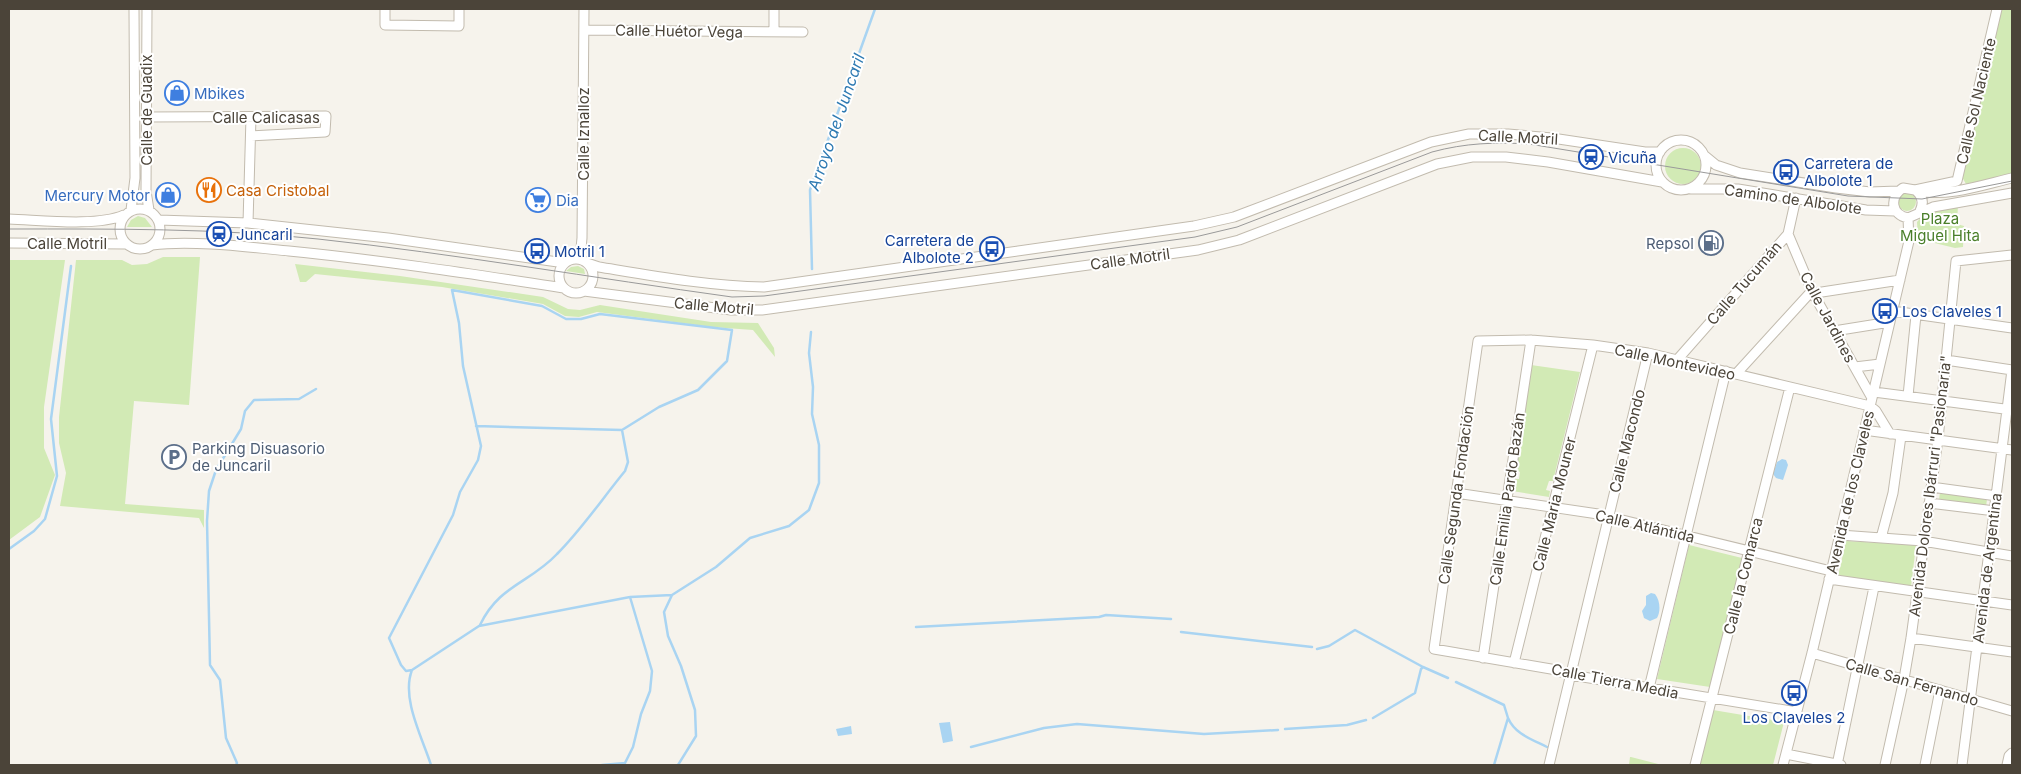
<svg xmlns="http://www.w3.org/2000/svg" width="2021" height="774" font-family="Inter,sans-serif">
  <style>
    .green { fill: #d2eab5 }
    .water { fill: #a9d4f2 }
    .lines { fill: none; stroke-linecap: round; stroke-linejoin: round }
    .stream { stroke: #a9d4f2; stroke-width: 2.5 }
    .minor-casing { stroke: #c2bbae; stroke-width: 11 }
    .minor { stroke: #fff; stroke-width: 9 }
    .tram { stroke: #9a9a9a; stroke-width: 1 }
    .labels { text-anchor: middle; dominant-baseline: central; stroke-width: 4; stroke-linejoin: round; paint-order: stroke }
    .street-label { font-size: 15px; fill: #4b4439; stroke: #fff }
    .shop-label { font-size: 15px; fill: #366cbe; stroke: #fff; text-anchor: start }
    .transit-label { font-size: 15px; fill: #164399; stroke: #fff; text-anchor: start }
    .food-label { font-size: 15px; fill: #c56008; stroke: #fff; text-anchor: start }
    .park-label { font-size: 15px; fill: #4a7f2a; stroke: #fff }
    .service-label { font-size: 15px; fill: #4e5e75; stroke: #fff; text-anchor: end }
    .water-label { font-size: 16px; font-style: italic; fill: #2e7ab2; stroke: #fff }
  </style>
  <rect width="100%" height="100%" fill="#f6f3ec"/>
  <path class="green" d="M2002,9H2012V174L1966,184L1962,177Z
    M1665 166a18 18 0 1 1 36 0a18 18 0 1 1-36 0Z
    M1898 202a9 9 0 1 1 18 0a9 9 0 1 1-18 0Z
    M1958,205L1957,224L1964,226L1963,247L1955,248L1918,239L1917,222L1926,212Z
    M138,216L145,218L152,227H127L131,220Z
    M163,257H200L189,405L134,401L125,504L204,510V528L199,518L60,506L66,473L59,443V417L76,260H122L132,265L147,264Z
    M9,260H65L44,407V448L55,475L40,517L9,540Z
    M295,264L400,276L543,297L568,309L580,310L600,305L711,322L758,323L774,348L775,357L753,330L712,327L597,312L579,317L565,316L543,304L442,287L315,274L306,282H300Z
    M578,266L584,269L585,274L566,271L571,267Z
    M1531,365L1580,372L1553,481H1549L1546,490L1550,491L1549,497L1512,491L1514,479H1519L1520,472L1516,470Z
    M1940,492L1987,499L1986,507L1939,500Z
    M1846,541L1916,545L1911,587L1838,576Z
    M1689,545L1742,558L1710,687L1657,679Z
    M1713,710L1784,722L1773,765H1699Z
    M1630,757H1631L1662,765H1629Z"/>
  <path class="water" d="M1782,459L1786,460L1788,465L1783,480L1776,478L1773,474L1777,462Z
    M1651,593L1655,594C1660,600 1661,611 1657,618L1650,621L1644,618L1642,611L1646,605V596Z
    M950,722L953,741L943,743L939,723Z
    M851,726L852,734L838,736L836,729Z"/>
  <g class="lines">
    <path class="stream" d="M812,269L810,190L875,9
      M9,549L34,531L45,519L57,476L51,419L71,266
      M480,625C499,585 530,583 557,554C582,529 602,499 625,471L628,462L622,430
      M916,627L1099,617L1106,615L1171,619
      M1181,632L1312,647
      M1317,649L1329,646L1355,630L1423,667
      M412,670L406,671L401,665L389,638L453,515L460,492L478,460L481,446L463,366L459,323L452,290L542,306L566,319H581L600,314L732,330L727,361L698,390L659,407L622,430L476,426
      M1456,682L1504,705L1508,718
      M1373,718L1415,693L1421,669L1423,667L1448,678
      M1285,729L1347,725L1366,720
      M971,747L1044,728L1077,724L1204,734L1278,730
      M236,765L237,763L226,738L220,680L210,665L207,521L209,491L216,470L241,429L245,411L254,400L299,399L316,389
      M431,765C422,737 401,698 412,670L479,626L630,597L672,595
      M602,765L625,763
      M624,765L633,747L641,714L650,691L652,671L630,597
      M678,765L696,736L695,710L681,666L668,636L664,612L672,595L716,567L750,538L789,526L809,510L819,483V445L812,414L813,387L809,353L811,332
      M1494,765L1508,718C1515,734 1531,739 1547,747"/>
    <defs>
      <path id="minor" d="M147,9L146,191L149,210
        M385,9V25L459,26V9
        M584,30L803,32
        M774,32V9
        M146,117L326,116L325,132L251,136
        M1656 165a25 25 0 1 1 50 0a25 25 0 1 1-50 0Z
        M1705,156L1716,165L1740,173L1836,188L1870,192L1898,191
        M1691,189H1738L1866,210L1895,211
        M1915,190L1957,181L1997,9
        M1918,191C1948,197 1982,185 2012,178
        M120 229a20 20 0 1 1 40 0a20 20 0 1 1-40 0Z
        M131,210L135,178L134,9
        M1920,211C1924,203 1923,196 1915,190L1903,188C1889,197 1891,215 1908,218L1933,207L2012,193
        M9,219C41,220 96,227 124,215
        M159,220L248,223L388,238L565,263
        M248,223L251,117
        M1788,234L1813,293L1872,398
        M9,243L126,244
        M152,245C192,240 248,247 289,251C381,260 472,274 564,288
        M580,259L582,238L584,9
        M559 276a17 17 0 1 1 34 0a17 17 0 1 1-34 0Z
        M587,263L599,267C654,276 709,286 764,287L1194,226L1234,217L1431,142L1469,134H1508L1552,138L1645,152H1660
        M584,291L731,310H762L1198,250L1239,240L1437,164L1472,157H1506L1548,162L1662,182
        M1893,311L2012,328
        M1834,331L1890,322
        M1677,360L1788,234L1796,198
        M1946,360L2012,370
        M1855,367L1880,364
        M1736,374L1809,294L1900,280
        M1874,392L2012,410
        M1908,396L1916,315
        M1864,430L2012,450
        M1931,487L1997,496
        M1456,493L1598,514L1831,571
        M1929,503L1995,511
        M1840,535L1923,541L2012,556
        M1881,538L1893,493L1901,436
        M1829,579L2012,605
        M1911,638L2012,652
        M1812,653L2012,711
        M1483,658L1531,340
        M1514,663L1593,345
        M1649,688L1726,371
        M1797,712L1571,675L1551,669L1434,649L1478,341L1531,340L1593,345L1648,353L1870,406L1876,411L1890,434
        M1786,754L1841,765
        M1549,765L1648,353
        M1695,765L1790,387
        M1783,765L1812,653L1909,241L1908,218
        M1837,765L1874,587
        M1885,765L1904,679L1911,638L1938,439L1956,261L2012,255
        M1925,765L1940,690
        M1962,765L2012,370
        M2007,765L2009,756L2012,753"/>
    </defs>
    <use href="#minor" class="minor-casing"/>
    <use href="#minor" class="minor"/>
    <path class="tram" d="M9,229C112,229 215,228 318,239C456,254 594,278 732,297L764,296L1195,237L1237,227L1432,152C1465,143 1495,142 1529,144L1848,196L1922,199L2012,181"/>
  </g>
  <defs>
    <symbol id="shop-ring" viewBox="-11 -11 22 22"><circle r="9.5" fill="#fff" stroke="#3f7fe0" stroke-width="1.5"/><path d="M-5-2.5h2.3a2.7 3.5 0 0 1 5.4 0H5L5.5 6h-11ZM-1.5-2.5h3a1.5 2.3 0 0 0-3 0Z" fill="#3f7fe0"/></symbol>
    <symbol id="station-ring" viewBox="-11 -11 22 22"><circle r="9.5" fill="#fff" stroke="#1a4fb4" stroke-width="1.5"/><path d="M-3-6H3Q5-6 5-4V2Q5 4 3 4L4.5 6H3L1.5 4h-3L-3 6H-4.5L-3 4Q-5 4-5 2V-4Q-5-6-3-6ZM-3.5-4v3h7v-3ZM-3.5 1v1.5H-2V1ZM2 1v1.5H3.5V1Z" fill="#1a4fb4"/></symbol>
    <symbol id="bus-ring" viewBox="-11 -11 22 22"><circle r="9.5" fill="#fff" stroke="#1a4fb4" stroke-width="1.5"/><path d="M-5-6H5V4H4V6H2V4H-2V6H-4V4H-5ZM-3.5-4V0h7V-4ZM-3.5 1.2v1.5H-2V1.2ZM2 1.2v1.5H3.5V1.2Z" fill="#1a4fb4"/></symbol>
    <symbol id="restaurant-ring" viewBox="-11 -11 22 22"><circle r="9.5" fill="#fff" stroke="#e8710a" stroke-width="1.5"/><path d="M-5-6h1v4h1v-4h1v4h1v-4h1v5L-1.5 .5V6h-2V.5L-5-1ZM5-6V6H3V1.5H1.5Q1.5-4 5-6Z" fill="#e8710a"/></symbol>
    <symbol id="supermarket-ring" viewBox="-11 -11 22 22"><circle r="9.5" fill="#fff" stroke="#3f7fe0" stroke-width="1.5"/><path d="M-6-5.5h2.5l.6 2H6L4.5 2H-2.5L-4.4-4H-6ZM-1.5 3.2a1.3 1.3 0 1 0 .1 0ZM3 3.2a1.3 1.3 0 1 0 .1 0Z" fill="#3f7fe0"/></symbol>
    <symbol id="fuel-ring" viewBox="-11 -11 22 22"><circle r="9.5" fill="#fff" stroke="#5c6f8a" stroke-width="1.5"/><path d="M-5.5-6h7V0h2V4h1.3V-2.5L3-4.5l.8-.8L6-3V5H2.5V1h-1V6h-7ZM-4.2-4.7v3.2H.2V-4.7Z" fill="#5c6f8a"/></symbol>
    <symbol id="parking-ring" viewBox="-11 -11 22 22"><circle r="9.5" fill="#fff" stroke="#5c6f8a" stroke-width="1.5"/><path d="M-3.5-5.5H1a3.5 3.5 0 0 1 0 7H-1V5.5H-3.5ZM-1-3.4V-.6H.8a1.4 1.4 0 0 0 0-2.8Z" fill="#5c6f8a"/></symbol>
  </defs>
  <g fill-rule="evenodd">
    <use href="#shop-ring" x="163" y="79" width="28" height="28"/>
    <use href="#station-ring" x="1577" y="143" width="28" height="28"/>
    <use href="#bus-ring" x="1772" y="158" width="28" height="28"/>
    <use href="#restaurant-ring" x="195" y="176" width="28" height="28"/>
    <use href="#shop-ring" x="154" y="181" width="28" height="28"/>
    <use href="#supermarket-ring" x="524" y="186" width="28" height="28"/>
    <use href="#station-ring" x="205" y="220" width="28" height="28"/>
    <use href="#fuel-ring" x="1697" y="229" width="28" height="28"/>
    <use href="#bus-ring" x="978" y="235" width="28" height="28"/>
    <use href="#bus-ring" x="523" y="237" width="28" height="28"/>
    <use href="#bus-ring" x="1871" y="297" width="28" height="28"/>
    <use href="#parking-ring" x="160" y="443" width="28" height="28"/>
    <use href="#bus-ring" x="1780" y="679" width="28" height="28"/>
  </g>
  <g class="labels">
    <g class="street-label">
      <text transform="translate(679 31) rotate(1)">Calle Huétor Vega</text>
      <text transform="translate(1976 101) rotate(-77)">Calle Sol Naciente</text>
      <text transform="translate(146 110) rotate(-90)">Calle de Guadix</text>
      <text x="266" y="117">Calle Calicasas</text>
      <text transform="translate(583 134) rotate(-90)">Calle Iznalloz</text>
      <text transform="translate(1518 137) rotate(3)">Calle Motril</text>
      <text transform="translate(1793 199) rotate(8)">Camino de Albolote</text>
      <text x="67" y="243">Calle Motril</text>
      <text transform="translate(1130 259) rotate(-8)">Calle Motril</text>
      <text transform="translate(1744 283) rotate(-49)">Calle Tucumán</text>
      <text transform="translate(714 306) rotate(5)">Calle Motril</text>
      <text transform="translate(1828 317) rotate(62)">Calle Jardines</text>
      <text transform="translate(1675 362) rotate(12)">Calle Montevideo</text>
      <text transform="translate(1627 441) rotate(-76)">Calle Macondo</text>
      <text transform="translate(1930 486) rotate(-83)">Avenida Dolores Ibárruri "Pasionaria"</text>
      <text transform="translate(1850 492) rotate(-77)">Avenida de los Claveles</text>
      <text transform="translate(1456 495) rotate(-82)">Calle Segunda Fondación</text>
      <text transform="translate(1507 499) rotate(-82)">Calle Emilia Pardo Bazán</text>
      <text transform="translate(1554 504) rotate(-76)">Calle Maria Mouner</text>
      <text transform="translate(1645 526) rotate(13)">Calle Atlántida</text>
      <text transform="translate(1987 568) rotate(-83)">Avenida de Argentina</text>
      <text transform="translate(1743 576) rotate(-76)">Calle la Comarca</text>
      <text transform="translate(1615 681) rotate(11)">Calle Tierra Media</text>
      <text transform="translate(1912 682) rotate(16)">Calle San Fernando</text>
    </g>
    <g class="shop-label">
      <text x="194" y="93">Mbikes</text>
      <text x="150" y="195" text-anchor="end">Mercury Motor</text>
      <text x="556" y="200">Dia</text>
    </g>
    <g class="transit-label">
      <text x="1608" y="157">Vicuña</text>
      <text x="1804" y="163">Carretera de<tspan x="1804" dy="17">Albolote 1</tspan></text>
      <text x="236" y="234">Juncaril</text>
      <text x="974" y="240" text-anchor="end">Carretera de<tspan x="974" dy="17">Albolote 2</tspan></text>
      <text x="554" y="251">Motril 1</text>
      <text x="1902" y="311">Los Claveles 1</text>
      <text x="1794" y="717" text-anchor="middle">Los Claveles 2</text>
    </g>
    <g class="food-label">
      <text x="226" y="190">Casa Cristobal</text>
    </g>
    <g class="park-label">
      <text x="1940" y="218">Plaza<tspan x="1940" dy="17">Miguel Hita</tspan></text>
    </g>
    <g class="service-label">
      <text x="1694" y="243">Repsol</text>
      <text x="192" y="448" text-anchor="start">Parking Disuasorio<tspan x="192" dy="17">de Juncaril</tspan></text>
    </g>
    <g class="water-label">
      <text transform="translate(836 122) rotate(-71)">Arroyo del Juncaril</text>
    </g>
  </g>
  <rect width="2021" height="774" fill="none" stroke="#4b4439" stroke-width="20"/>
</svg>
